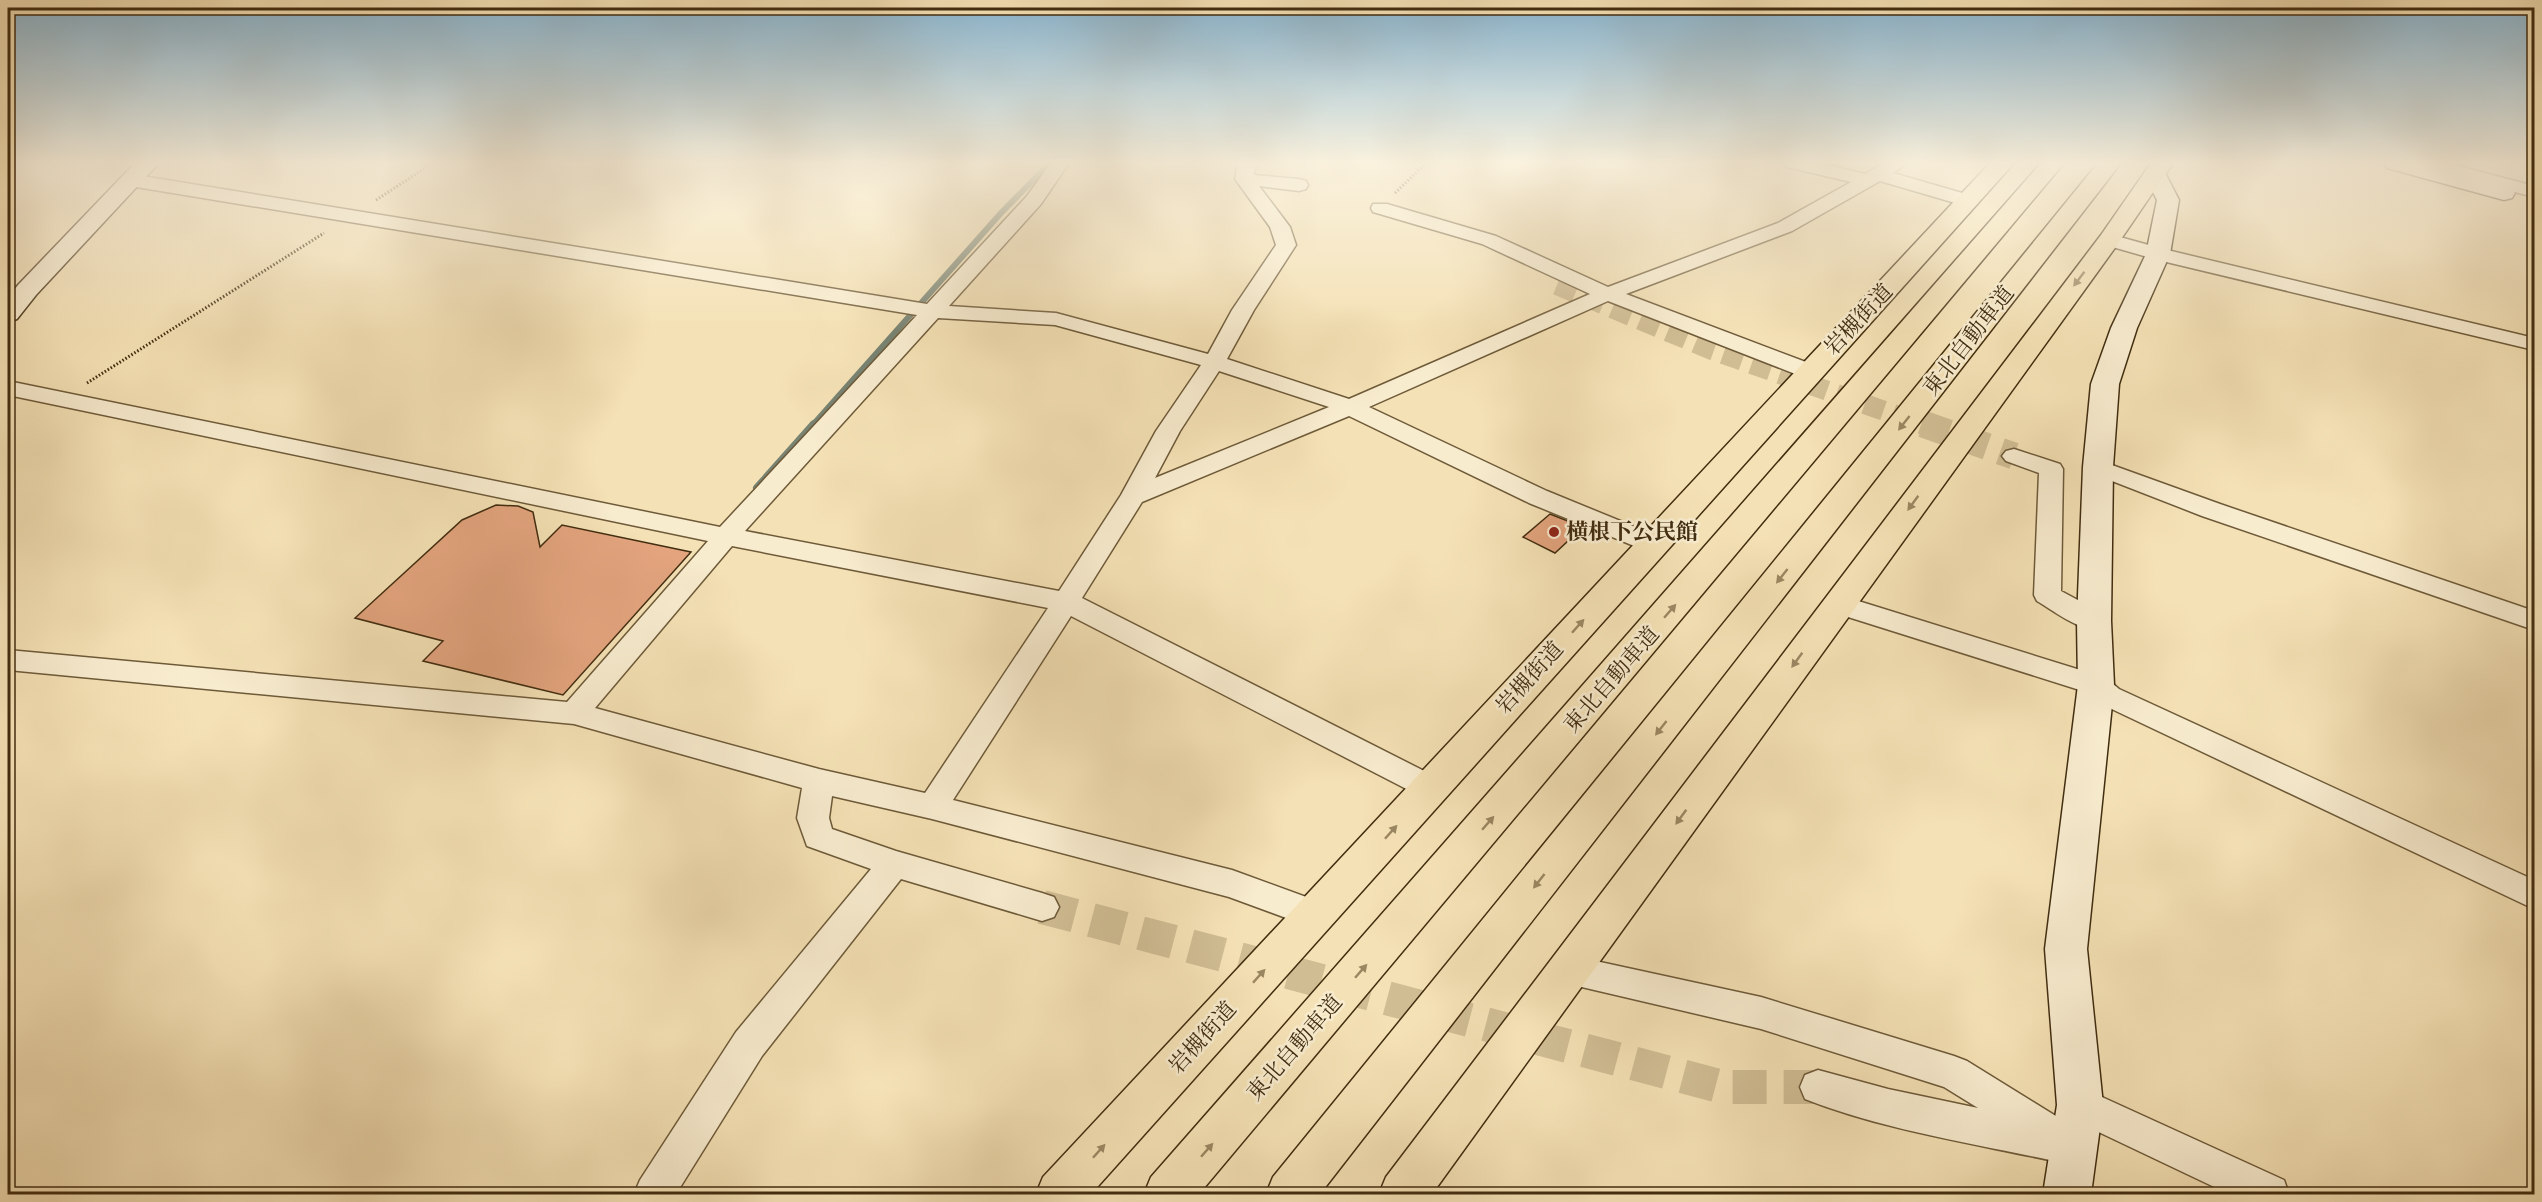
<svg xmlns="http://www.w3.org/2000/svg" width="2542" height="1202" font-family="'IM FELL DW Pica','Noto Serif JP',serif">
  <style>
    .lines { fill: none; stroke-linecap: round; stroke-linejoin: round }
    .stream-far1 { stroke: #788372; stroke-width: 6 }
    .stream { stroke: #788372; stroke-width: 8 }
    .building { fill: #e3a47e; stroke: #412d10; stroke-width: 1.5 }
    .street-tunnel-far2 { stroke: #d0bd94; stroke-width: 20; stroke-dasharray: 20 10; stroke-linecap: butt }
    .street-tunnel-far1 { stroke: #d0bd94; stroke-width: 27; stroke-dasharray: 27 14; stroke-linecap: butt }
    .street-tunnel { stroke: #d0bd94; stroke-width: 34; stroke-dasharray: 34 17; stroke-linecap: butt }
    .street-casing { stroke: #6e5a39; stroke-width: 3 }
    .secondary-casing { stroke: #412d10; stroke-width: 3 }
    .highway-casing { stroke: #412d10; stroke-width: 3 }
    .path { stroke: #412d10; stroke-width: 3; stroke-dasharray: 1.5 2; stroke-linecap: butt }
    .street { fill: #f8eccf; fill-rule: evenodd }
    .secondary { fill: #f8eccf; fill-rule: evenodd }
    .highway { fill: #f4e1b5; fill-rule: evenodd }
    .oneway { fill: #9a8762 }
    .poi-dot { fill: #8f2418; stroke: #f8eccf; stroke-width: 2 }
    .labels { text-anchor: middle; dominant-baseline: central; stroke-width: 5; stroke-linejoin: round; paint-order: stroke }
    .street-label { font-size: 22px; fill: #412d10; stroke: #f8eccf }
    .poi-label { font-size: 22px; font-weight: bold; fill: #412d10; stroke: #f8eccf; text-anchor: start }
  </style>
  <rect width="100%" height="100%" fill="#f4e1b5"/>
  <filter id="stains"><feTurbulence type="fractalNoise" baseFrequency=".00333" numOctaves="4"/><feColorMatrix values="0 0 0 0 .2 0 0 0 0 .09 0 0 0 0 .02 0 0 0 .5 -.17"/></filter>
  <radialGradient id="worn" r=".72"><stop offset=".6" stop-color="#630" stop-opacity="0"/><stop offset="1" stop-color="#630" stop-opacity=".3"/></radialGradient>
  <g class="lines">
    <path class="stream-far1" d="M812,426L1001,213L1050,163"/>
    <path class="stream" d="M757,488L814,424"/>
  </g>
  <path class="building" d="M496,505L518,506L533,512L540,547L562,525L691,552L563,695L423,661L443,641L355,618L462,520Z
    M1550,514L1583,527L1555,553L1523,537Z"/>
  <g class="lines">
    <path class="street-tunnel-far2" d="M1557,285L1712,350L1927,426"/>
    <path class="street-tunnel-far1" d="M1923,424L2014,456"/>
    <path class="street-tunnel" d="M1042,907L1723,1087H1818"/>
    <defs>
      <path id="street" d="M1051,163H1069L1041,204L949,306L1056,313L1208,354L1232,310L1276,245L1270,227L1235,179L1238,163H1256L1254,175L1299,179L1306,181L1308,185L1306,189L1299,191L1259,186L1290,227L1296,245L1254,310L1227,359L1349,399L1590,294L1482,244L1373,212L1371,208L1373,204H1387L1496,236L1608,287L1778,223L1851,182L1787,167L1784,163H1819L1865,174L1884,163H1907L1893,173L1976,197L1978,201L1976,205L1969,207L1880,181L1792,231L1626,294L1819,367L1822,372L1819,377L1811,379L1803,377L1608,301L1369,407L1547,491L1662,538L1666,544L1662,550L1653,552L1644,550L1529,503L1349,416L1142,502L1082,598L1442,780L1446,788L1442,796L1431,800L1420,796L1071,616L953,800L1232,870L1328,905L1333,915L1328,925L1316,929L1229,897L932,819L832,796L829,818L832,829L896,851L1042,893L1054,897L1059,907L1054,917L1042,921L901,879L762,1056L676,1194H634L640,1180L736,1032L871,869L807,846L797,818L802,788L574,724L8,670V650L567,702L708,541L8,395V381L720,527L917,315L130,186L123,184L121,180L123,176L130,174L927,304L1027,196ZM938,318L1055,325L1201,365L1156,431L1121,495L1059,591L745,531ZM1219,371L1329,407L1155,478L1180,431ZM732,546L1048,608L925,793L819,769L595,708Z
        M2415,163H2447L2534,186V197L2418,167Z
        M2109,234L2163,249L2534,338V350L2158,260L2102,244L2099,240L2102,236Z
        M2014,449L2060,464L2063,469L2061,591L2104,614L2108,621L2104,628C2082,634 2056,612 2037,601L2034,595L2039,473L2006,461L2002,456L2006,451Z
        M2098,460L2220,504L2534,611V630L2202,516L2089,472L2086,467L2089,462Z
        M1839,595L2106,678L2119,689L2534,880V909L2099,703L2086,692L1829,611L1825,604L1829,597Z
        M1568,955L1761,997L1954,1056L1967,1061L2085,1134L2091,1147L2085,1160L2072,1165L2058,1160L2054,1161C1971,1143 1884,1130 1805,1099L1800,1087L1805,1075L1818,1070L1888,1089L1978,1108L1944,1087L1761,1029L1556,981L1551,970L1556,959Z
        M2080,1087L2284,1180L2289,1194H2229L2067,1117L2061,1105L2067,1093Z"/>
      <path id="secondary" d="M135,163H159L36,295L17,319L8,322V298L18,285Z
        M2384,163H2422L2512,188L2515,193L2512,198L2504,200L2387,168Z
        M2155,167L2163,169L2179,200L2170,254L2137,328L2119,384L2113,467L2111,621L2114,685L2087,949L2103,1105L2091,1194H2043L2057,1105L2045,949L2078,685L2077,621L2083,467L2091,384L2111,328L2146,254L2157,200L2144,174L2147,169Z"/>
      <path id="highway" d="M1990,163H2014L1091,1194H1036L1043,1177Z
        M2041,163H2064L1199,1194H1144L1151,1177Z
        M2098,163H2121L1320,1194H1266L1273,1177Z
        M2151,163H2173L2117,245L1432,1194H1379L1386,1177L2101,235Z"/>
    </defs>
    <use href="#street" class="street-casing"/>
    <use href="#secondary" class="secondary-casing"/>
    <use href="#highway" class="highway-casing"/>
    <path class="path" d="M1395,193L1426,163
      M376,200L433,163
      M87,383L324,233"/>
    <use href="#street" class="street"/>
    <use href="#secondary" class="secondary"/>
    <use href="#highway" class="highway"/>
  </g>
  <defs><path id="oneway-solid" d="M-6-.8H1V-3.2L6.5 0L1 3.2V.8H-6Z" transform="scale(1.5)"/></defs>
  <g class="oneway">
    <use href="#oneway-solid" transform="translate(2079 279) rotate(127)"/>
    <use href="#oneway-solid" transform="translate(1904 423) rotate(128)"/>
    <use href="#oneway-solid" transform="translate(1913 503) rotate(126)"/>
    <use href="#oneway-solid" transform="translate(1782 576) rotate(128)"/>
    <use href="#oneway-solid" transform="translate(1670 611) rotate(-49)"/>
    <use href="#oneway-solid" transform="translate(1578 626) rotate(-48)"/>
    <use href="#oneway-solid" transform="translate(1797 660) rotate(126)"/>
    <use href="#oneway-solid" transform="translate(1661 728) rotate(128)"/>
    <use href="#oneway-solid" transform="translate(1681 817) rotate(126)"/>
    <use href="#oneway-solid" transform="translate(1488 823) rotate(-49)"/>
    <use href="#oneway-solid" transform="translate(1391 832) rotate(-48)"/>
    <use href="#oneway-solid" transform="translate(1539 881) rotate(128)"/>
    <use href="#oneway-solid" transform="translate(1361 971) rotate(-49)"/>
    <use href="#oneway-solid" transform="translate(1259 976) rotate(-48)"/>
    <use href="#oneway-solid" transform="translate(1207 1150) rotate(-49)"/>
    <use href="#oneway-solid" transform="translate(1099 1151) rotate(-48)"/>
  </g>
  <linearGradient id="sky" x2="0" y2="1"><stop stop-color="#89b7d3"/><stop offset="0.49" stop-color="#faf2de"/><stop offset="1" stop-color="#faf2de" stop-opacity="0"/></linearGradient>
  <rect width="2542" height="332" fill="url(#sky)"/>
  <circle class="poi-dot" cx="1554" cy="532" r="6"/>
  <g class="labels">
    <g class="street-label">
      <text transform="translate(1859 320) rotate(-47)">岩槻街道</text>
      <text transform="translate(1969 341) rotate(-52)">東北自動車道</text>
      <text transform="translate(1530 678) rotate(-48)">岩槻街道</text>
      <text transform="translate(1612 680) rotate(-49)">東北自動車道</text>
      <text transform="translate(1203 1038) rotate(-48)">岩槻街道</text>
      <text transform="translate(1295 1048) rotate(-49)">東北自動車道</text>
    </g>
    <g class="poi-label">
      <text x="1566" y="532">横根下公民館</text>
    </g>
  </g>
  <rect width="2542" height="1202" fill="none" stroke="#f4e1b5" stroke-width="30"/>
  <rect x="9" y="9" width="2524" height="1184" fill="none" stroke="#412d10" stroke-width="3"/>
  <rect x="15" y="15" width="2512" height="1172" fill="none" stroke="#412d10" stroke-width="1.5"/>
  <rect width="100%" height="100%" filter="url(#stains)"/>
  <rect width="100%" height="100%" fill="url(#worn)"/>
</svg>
